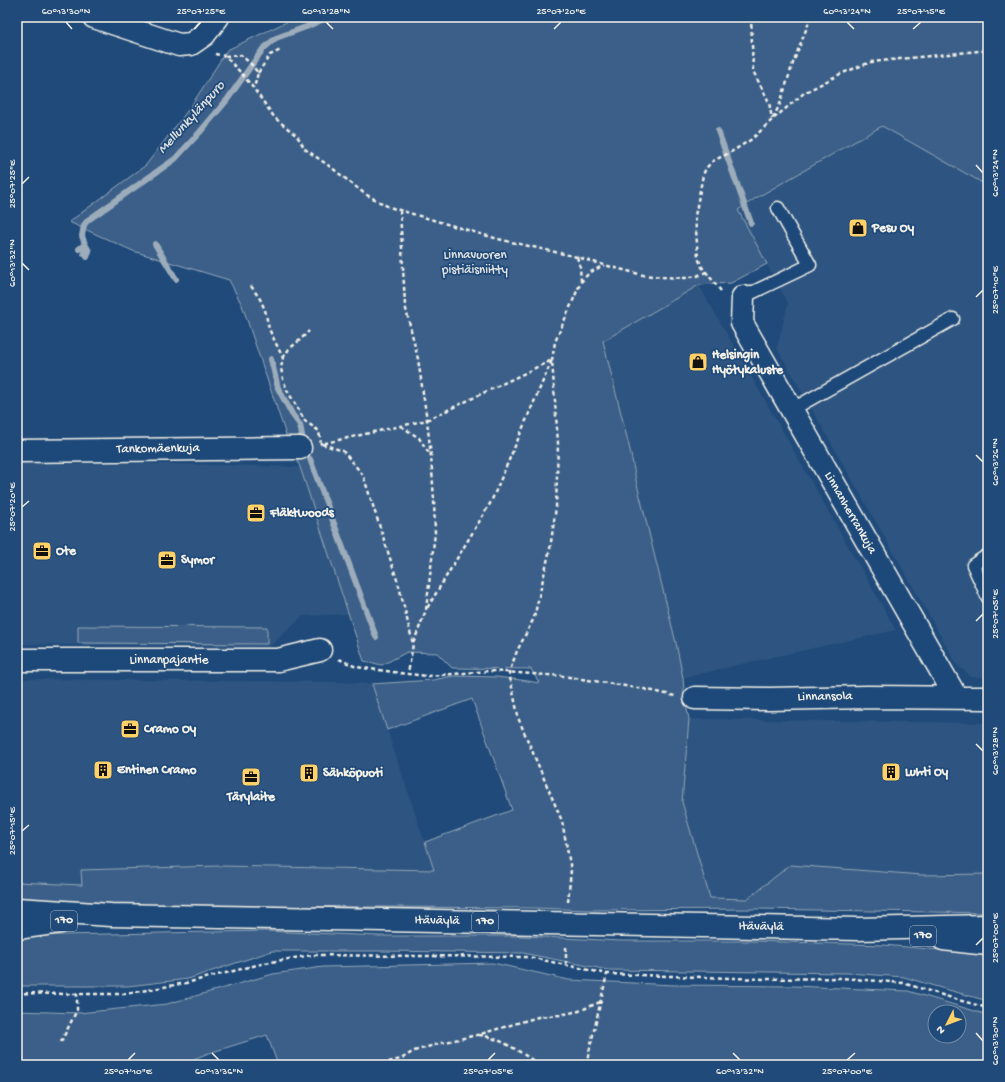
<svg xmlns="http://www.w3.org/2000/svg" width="1005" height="1082" font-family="'Gochi Hand',sans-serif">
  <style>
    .built { fill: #2d5581 }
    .green { fill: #3a5f88; stroke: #97a8b8; fill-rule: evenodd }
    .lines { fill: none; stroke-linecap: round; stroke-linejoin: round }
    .stream { stroke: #9cacbb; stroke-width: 6 }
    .lane-casing { stroke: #f4f1e8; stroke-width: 15 }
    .street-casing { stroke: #f4f1e8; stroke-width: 25 }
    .primary-casing { stroke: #f4f1e8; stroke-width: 25 }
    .path { stroke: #f4f1e8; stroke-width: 2.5; stroke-dasharray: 4 3; stroke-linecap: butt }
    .lane { stroke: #1f4a7a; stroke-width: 12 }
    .street { stroke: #1f4a7a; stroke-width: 22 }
    .primary { stroke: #1f4a7a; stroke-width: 22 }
    .ticks { fill: none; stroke: #f4f1e8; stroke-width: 1.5 }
    .labels { text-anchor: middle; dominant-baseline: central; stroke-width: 3.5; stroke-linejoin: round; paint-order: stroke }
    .shield { fill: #1f4a7a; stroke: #b4bfc7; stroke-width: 1 }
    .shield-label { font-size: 12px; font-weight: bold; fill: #f4f1e8 }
    .poi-label { font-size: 13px; font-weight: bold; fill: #f4f1e8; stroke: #1f4a7a; text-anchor: start }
    .park-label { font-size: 13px; fill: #e1e2de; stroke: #1f4a7a }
    .street-label { font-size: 13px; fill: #f4f1e8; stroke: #1f4a7a }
    .water-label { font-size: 14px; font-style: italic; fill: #dee0dd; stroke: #1f4a7a }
    .neatline { fill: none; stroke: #f4f1e8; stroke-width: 1.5 }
    .ticks-label { font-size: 10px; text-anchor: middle; fill: #f4f1e8 }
  </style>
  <rect width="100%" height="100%" fill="#1f4a7a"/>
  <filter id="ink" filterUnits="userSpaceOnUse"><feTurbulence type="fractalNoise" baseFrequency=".025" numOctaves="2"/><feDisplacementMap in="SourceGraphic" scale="8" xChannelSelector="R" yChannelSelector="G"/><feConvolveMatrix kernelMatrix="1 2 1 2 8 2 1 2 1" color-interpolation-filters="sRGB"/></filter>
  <g filter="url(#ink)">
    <path class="built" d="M882,126L988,186V677H972L958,666L777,348L788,303L737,210L756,198Z
      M699,285L896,630L746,663L683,678L676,643L636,480L630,450L603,341Z
      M17,463L170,464L300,467L348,614L303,616L269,647L17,644Z
      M17,679L341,682L372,684L434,870L219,866L82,870V885L17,882Z
      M689,719L988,723V874L922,875L790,865L747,899L710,898L682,802Z"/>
    <path class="green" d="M297,17H988V186L882,126L756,198L738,210L767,264L731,283L699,285L603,341L630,450L636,480L676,643L683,678L685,701L689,719L682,802L710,898L747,899L790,865L922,875L988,874V913L759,909L589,910L535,908L79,905L17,903V882L82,885L81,870L219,866L434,870L425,842L512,810L472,699L387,730L372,684L433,680L453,676L497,677L528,681L539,683L531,669L452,668L437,653L407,652L382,665L364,661L300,467L288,441L242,305L229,280L133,251L69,222L146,165L191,106L227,50Z
      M78,626L267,627V644L78,643Z
      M266,931L380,936H523L621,941H753L883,945L988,954V1001L934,986L904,977L848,973L608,970L523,953L381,951H272L188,979L128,986H17V936L108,934Z
      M493,963L569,980L675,985L794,986L908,991L988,1015V1065H278L267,1035L206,1054L179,1065H17V1011L79,1013L167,1004L273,974L323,967ZM935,1012H959V1036H935Z"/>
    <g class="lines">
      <path class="stream" d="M718,131L751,223
        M155,244L176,279
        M79,249L85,244L89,251L87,257
        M84,253L85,244L82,236L84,225L88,220L101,211L175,159L200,132L227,100L263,49L276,38L306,27L328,17
        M271,359L278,388L292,414L300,425L303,440
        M310,459L376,637"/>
      <defs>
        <path id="lane" d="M743,297L810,265L778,208
          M791,410L953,319
          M988,555L973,565L988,598"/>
        <path id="street" d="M94,17L179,45L191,44L204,35L218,17
          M743,297L742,323L956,697
          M17,451L300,448
          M17,660H278L320,650
          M695,698L769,699L867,697L988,698"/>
        <path id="primary" d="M17,909L111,915L858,929L988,926
          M17,928L60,922
          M943,939L988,944"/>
      </defs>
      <use href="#lane" class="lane-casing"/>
      <use href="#street" class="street-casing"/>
      <use href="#primary" class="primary-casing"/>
      <path class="path" d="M751,17L753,71L769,102L772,119
        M215,54L225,56L243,75L254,89L275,118L297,136L305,149L332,168L365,194L389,207L498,239L577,257L604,265L643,275L663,277L685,278L697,276L706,272
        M225,56L241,55L252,65L258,73L254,88
        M258,73L270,55L281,50
        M773,118L780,104L793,63L811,17
        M400,210L405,305L418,359L427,420L431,456L434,500L435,533L426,610L413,644
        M577,257L580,267L581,281
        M251,286L260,299L265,310L269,329L283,358L281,368L283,379L287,390L305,421L319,431L321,444L427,420L552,360L491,502L426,610
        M721,291L702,267L698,258L695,216L703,175L706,168L713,161L731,152L752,139L772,120L804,93L840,74L871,62L988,50
        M283,358L289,349L300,340L309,331
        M401,426L419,438L431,456
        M322,444L343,451L363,475L399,586L413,644L408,674
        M339,659L356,667L408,674L428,676L489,671L563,676L644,689L675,696
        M568,902L571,870L562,821L519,720L509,673L517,651L534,618L550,549L556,507L558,443L552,360L555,342L581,282L589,273L604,265
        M566,965V945
        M17,993L67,994H125L186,983L265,963L312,955L529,957L607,974L764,979L841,978L903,983L962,1001L988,1008
        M479,1035C502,1038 521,1053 540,1065
        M61,1042L77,1010V994
        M375,1065L401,1059L414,1051L441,1043L477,1035L538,1017L560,1015L579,1011L600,1002
        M586,1065L607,974"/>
      <use href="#lane" class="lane"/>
      <use href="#street" class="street"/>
      <use href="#primary" class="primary"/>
    </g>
  </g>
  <path class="ticks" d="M66,22L72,29M326,22L333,29M847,22L854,29M194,29L201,22M554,29L561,22M913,29L921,22M976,165L983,173M22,184L29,177M22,263L29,270M976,297L983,290M976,455L983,462M22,507L29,501M976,621L983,614M976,744L983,751M22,831L29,825M976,945L983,938M976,1033L983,1041M212,1053L219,1060M733,1053L740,1060M128,1060L135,1053M488,1060L495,1053M847,1060L855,1053"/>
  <defs>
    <symbol id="shop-square" viewBox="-11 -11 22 22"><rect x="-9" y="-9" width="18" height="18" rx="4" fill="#ffd166" stroke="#1f4a7a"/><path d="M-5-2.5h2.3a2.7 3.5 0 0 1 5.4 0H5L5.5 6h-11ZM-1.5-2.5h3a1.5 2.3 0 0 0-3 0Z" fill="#111"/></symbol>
    <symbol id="office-square" viewBox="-11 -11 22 22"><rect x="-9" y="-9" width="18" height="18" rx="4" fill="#ffd166" stroke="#1f4a7a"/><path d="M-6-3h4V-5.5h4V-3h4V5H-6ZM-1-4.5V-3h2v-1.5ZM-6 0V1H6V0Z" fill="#111"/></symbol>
    <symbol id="building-square" viewBox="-11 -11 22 22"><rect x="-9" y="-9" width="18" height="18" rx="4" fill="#ffd166" stroke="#1f4a7a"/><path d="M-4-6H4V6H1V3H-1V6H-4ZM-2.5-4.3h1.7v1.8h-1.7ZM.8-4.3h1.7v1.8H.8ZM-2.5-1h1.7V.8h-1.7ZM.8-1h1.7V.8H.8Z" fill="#111"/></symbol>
  </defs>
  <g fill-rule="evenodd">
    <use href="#shop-square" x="847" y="217" width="22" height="22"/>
    <use href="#shop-square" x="687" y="351" width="22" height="22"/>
    <use href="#office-square" x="245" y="502" width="22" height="22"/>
    <use href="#office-square" x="31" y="540" width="22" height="22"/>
    <use href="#office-square" x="156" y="549" width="22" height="22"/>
    <use href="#office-square" x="119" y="718" width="22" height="22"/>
    <use href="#building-square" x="92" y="759" width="22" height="22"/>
    <use href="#building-square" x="880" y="761" width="22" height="22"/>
    <use href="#building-square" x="298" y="762" width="22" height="22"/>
    <use href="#office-square" x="240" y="766" width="22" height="22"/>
  </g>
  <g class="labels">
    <g class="shield">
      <rect x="51" y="911" width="26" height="20" rx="3"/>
      <rect x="472" y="912" width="26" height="20" rx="3"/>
      <rect x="910" y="926" width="26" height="20" rx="3"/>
    </g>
    <g class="shield-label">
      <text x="64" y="921">170</text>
      <text x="485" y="922">170</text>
      <text x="923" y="936">170</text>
    </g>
    <g class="poi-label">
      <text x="872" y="228">Pesu Oy</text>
      <text x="712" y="355">Helsingin<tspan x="712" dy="15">Hyötykaluste</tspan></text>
      <text x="270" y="513">Fläktwoods</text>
      <text x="56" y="551">Ote</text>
      <text x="181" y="560">Symor</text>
      <text x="144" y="729">Cramo Oy</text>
      <text x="117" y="770">Entinen Cramo</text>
      <text x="905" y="772">Luhti Oy</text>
      <text x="323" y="773">Sähköpuoti</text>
      <text x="251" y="797" text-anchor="middle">Tärylaite</text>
    </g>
    <g class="park-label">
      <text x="475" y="255">Linnavuoren<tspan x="475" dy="15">pistiäisniitty</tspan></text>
    </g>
    <g class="street-label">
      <text transform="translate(158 449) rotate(-1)">Tankomäenkuja</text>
      <text transform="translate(850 513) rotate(60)">Linnanherrankuja</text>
      <text x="169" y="660">Linnanpajantie</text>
      <text transform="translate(825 697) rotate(-1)">Linnansola</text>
      <text transform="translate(437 921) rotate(1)">Itäväylä</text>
      <text transform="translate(761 927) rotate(1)">Itäväylä</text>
    </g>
    <g class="water-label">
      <text transform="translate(192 118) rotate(-48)">Mellunkylänpuro</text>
    </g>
  </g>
  <rect width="1005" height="1082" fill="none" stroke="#1f4a7a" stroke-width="44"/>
  <g transform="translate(947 1024) rotate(228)"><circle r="19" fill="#1f4a7a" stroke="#748da6"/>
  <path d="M0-3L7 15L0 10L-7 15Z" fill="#ffd166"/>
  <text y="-6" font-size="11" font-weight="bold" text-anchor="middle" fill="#f4f1e8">N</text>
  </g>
  <rect x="22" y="22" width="961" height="1038" class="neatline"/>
  <g class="ticks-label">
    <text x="66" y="14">60°13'30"N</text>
    <text x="201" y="14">25°07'25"E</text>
    <text x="326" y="14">60°13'28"N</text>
    <text x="561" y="14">25°07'20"E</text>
    <text x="847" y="14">60°13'24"N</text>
    <text x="921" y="14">25°07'15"E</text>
    <text transform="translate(994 173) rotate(-90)" y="4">60°13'24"N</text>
    <text transform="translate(11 184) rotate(-90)" y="4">25°07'25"E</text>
    <text transform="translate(11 263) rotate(-90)" y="4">60°13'32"N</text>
    <text transform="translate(994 290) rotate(-90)" y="4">25°07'10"E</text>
    <text transform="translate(994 462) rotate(-90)" y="4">60°13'26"N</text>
    <text transform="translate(11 507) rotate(-90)" y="4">25°07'20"E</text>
    <text transform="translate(994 614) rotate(-90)" y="4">25°07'05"E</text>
    <text transform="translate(994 751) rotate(-90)" y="4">60°13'28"N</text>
    <text transform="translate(11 831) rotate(-90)" y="4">25°07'15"E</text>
    <text transform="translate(994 938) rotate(-90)" y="4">25°07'00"E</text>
    <text transform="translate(994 1041) rotate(-90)" y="4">60°13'30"N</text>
    <text x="128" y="1074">25°07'10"E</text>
    <text x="219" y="1074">60°13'36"N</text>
    <text x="488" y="1074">25°07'05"E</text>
    <text x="740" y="1074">60°13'32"N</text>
    <text x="847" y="1074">25°07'00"E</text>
  </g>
</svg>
